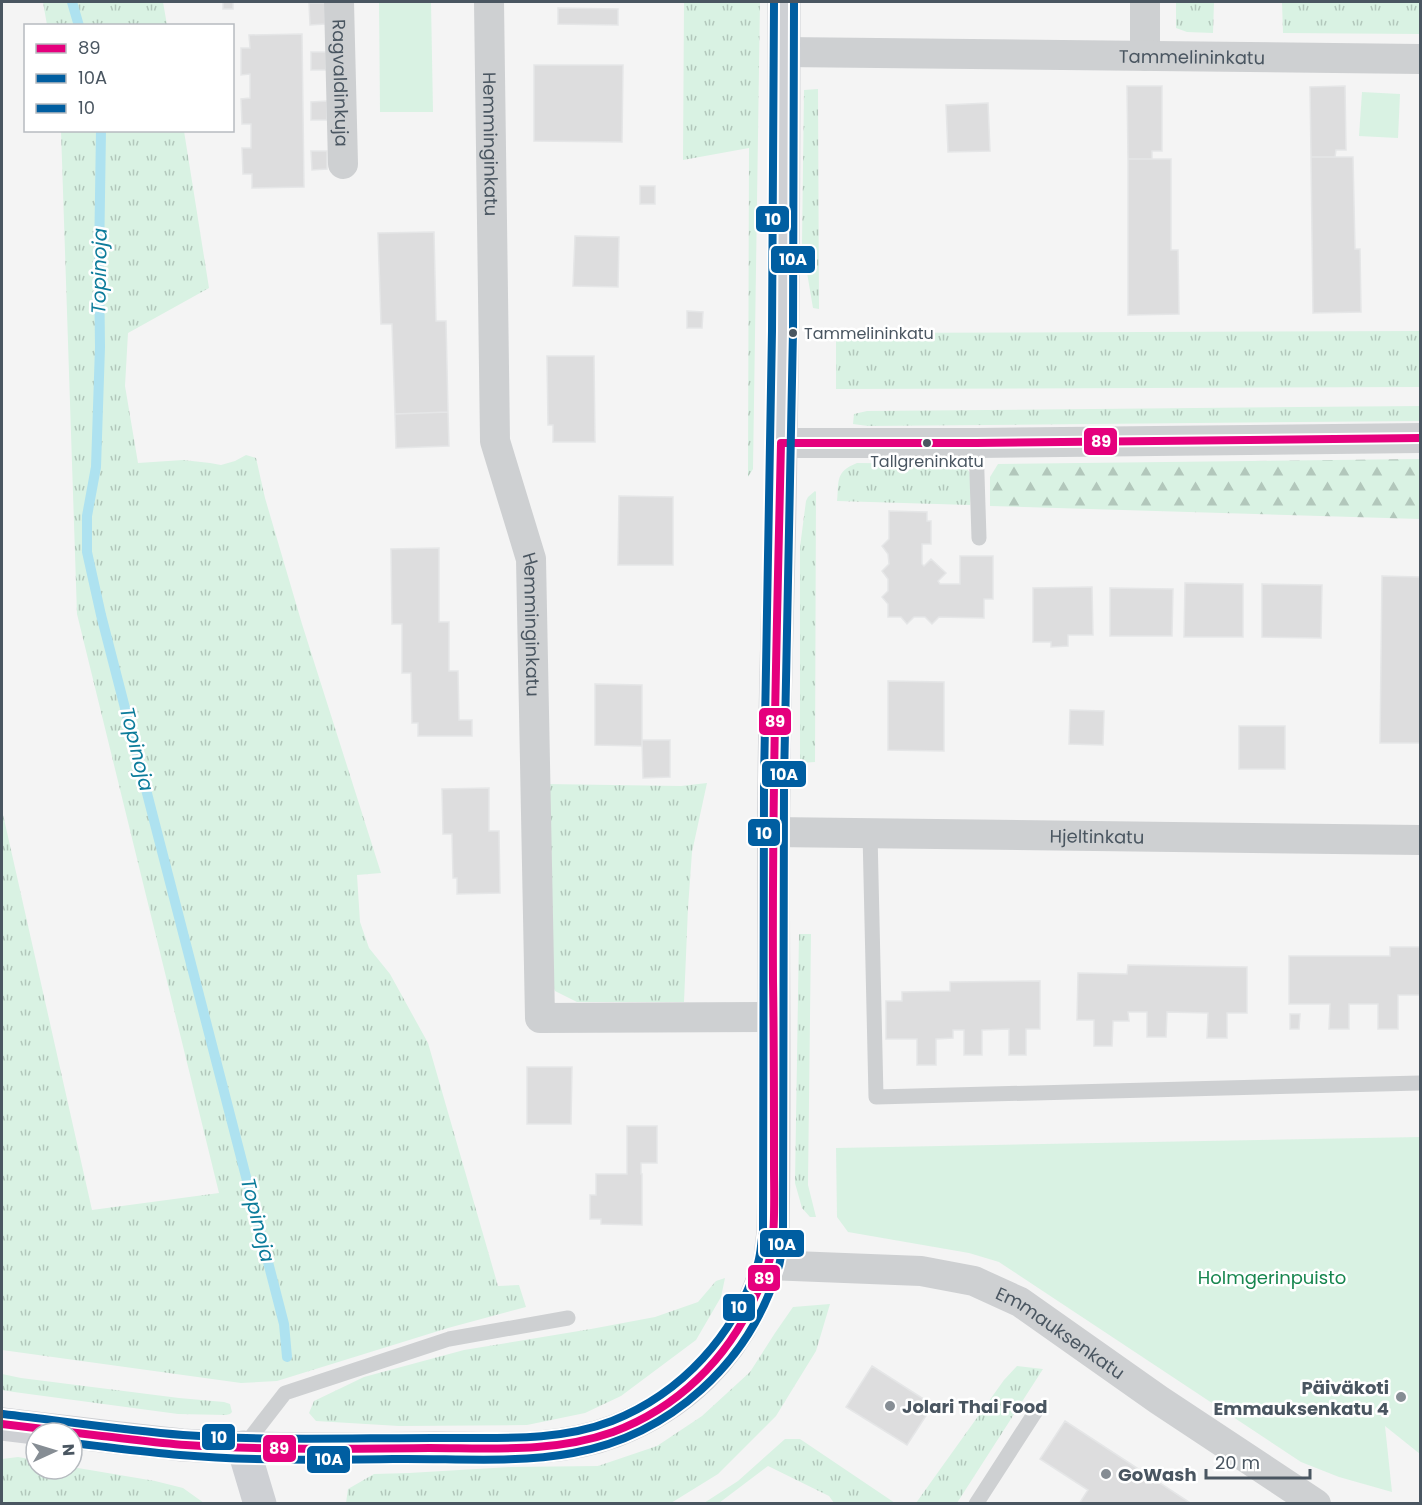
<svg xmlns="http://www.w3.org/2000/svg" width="1422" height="1505" font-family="Poppins,sans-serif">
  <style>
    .grass { fill: url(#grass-tufts) }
    .forest { fill: url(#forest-firs) }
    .green { fill: #d9f2e3 }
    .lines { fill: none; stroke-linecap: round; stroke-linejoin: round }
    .stream { stroke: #aee2f0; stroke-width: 10 }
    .building { fill: #ddddde; stroke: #e5e6e7; stroke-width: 1.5 }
    .lane { stroke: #ced0d2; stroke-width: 15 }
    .street { stroke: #ced0d2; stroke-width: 30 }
    .secondary { stroke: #ced0d4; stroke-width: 33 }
    .bus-1-casing { stroke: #fff; stroke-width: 12 }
    .bus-2-casing { stroke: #fff; stroke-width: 12 }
    .bus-3-casing { stroke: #fff; stroke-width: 12 }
    .bus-1 { stroke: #e5007d; stroke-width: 8 }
    .bus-2 { stroke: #005ea1; stroke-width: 8 }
    .bus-3 { stroke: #005ea1; stroke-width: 8 }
    .bus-dot { fill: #4a5661; stroke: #fff; stroke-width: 2 }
    .poi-dot { fill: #868d94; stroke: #fff; stroke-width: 2 }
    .labels { text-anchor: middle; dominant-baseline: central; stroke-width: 5; stroke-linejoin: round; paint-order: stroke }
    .bus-label { font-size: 16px; fill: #4a5661; stroke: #fff; text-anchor: start }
    .street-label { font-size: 18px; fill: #4a5661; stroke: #fff }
    .park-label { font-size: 18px; fill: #17864f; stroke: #fff }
    .poi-label { font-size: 18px; font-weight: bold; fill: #4a5661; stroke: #fff; text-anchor: start }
    .water-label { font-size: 20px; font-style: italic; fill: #0c7c9b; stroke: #fff }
    .line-badge { stroke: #fff; stroke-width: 2 }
    .badge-label { font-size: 16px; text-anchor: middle; font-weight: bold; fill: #fff }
  </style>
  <defs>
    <pattern id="grass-tufts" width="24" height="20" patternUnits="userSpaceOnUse" patternTransform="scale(1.5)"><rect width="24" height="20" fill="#d9f2e3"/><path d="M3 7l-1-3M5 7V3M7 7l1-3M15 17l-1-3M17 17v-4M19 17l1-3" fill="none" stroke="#b2c7bb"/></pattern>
    <pattern id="forest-firs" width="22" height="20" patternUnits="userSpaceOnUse" patternTransform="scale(1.5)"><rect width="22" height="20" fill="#d9f2e3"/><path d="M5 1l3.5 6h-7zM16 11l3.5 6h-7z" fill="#b2c7bb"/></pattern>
  </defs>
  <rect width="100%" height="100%" fill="#f4f4f4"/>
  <path class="grass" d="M43,2H163L167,25H47Z
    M684,2H760L753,469L748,477L749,148L683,160Z
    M1176,2H1214L1213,33L1187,32L1176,28Z
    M1282,2H1420V34L1283,33Z
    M818,89L819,309L813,308L802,243L804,90Z
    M61,131H184L209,288L128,333L125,386L138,463L183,460L210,463L221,465L235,461L246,455L256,458L265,498L302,624L381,873L357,875L360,922L369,948L390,974L428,1043L498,1286L519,1285L526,1307L448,1328L277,1381L241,1383L2,1350V810L92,1210L219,1193L77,614Z
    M1420,331V387L836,389V333Z
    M1420,406V421L868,426L853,424L854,414L867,411Z
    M857,463L963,464L972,475L970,505L837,501C839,480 835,472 857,463Z
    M815,491L816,492L815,762L800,763V547L806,501L808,497Z
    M707,783L692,852L688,908L684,1002H577L555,991L549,975L545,784L681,786Z
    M799,934H811L808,1185L816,1217H810L802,1208L795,1183Z
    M725,1278L721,1297L696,1340L621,1396L585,1413L527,1425L399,1426L316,1421L309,1413L314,1401L364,1377L464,1350L591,1329L655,1317L698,1302L716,1281Z
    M830,1304L816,1351L776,1416L718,1474L671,1503H346L348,1489L374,1474L409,1473L511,1467L598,1466L657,1446L702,1416L750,1372L775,1333L793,1307Z
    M1017,1366L1043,1369L957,1503H916L1004,1380Z
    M2,1374L21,1378L179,1398L224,1402L230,1404L232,1412L230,1414L226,1415L178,1414L14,1392L2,1390Z
    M785,1439H800L895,1503H834L829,1496L768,1466L719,1503H704L738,1481Z
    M18,1457L36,1460V1469H72V1467L155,1481L183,1488L204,1503H2V1459Z"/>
  <path class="forest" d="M1420,459V519L990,506V477L998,464Z"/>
  <path class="green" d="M379,2H431L433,112H380Z
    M1362,92L1400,94L1398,138L1359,136Z
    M1420,1137V1454L1385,1426L1392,1492L1339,1477L1301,1462L999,1262L969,1253L848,1232L837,1217L836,1148Z"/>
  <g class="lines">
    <path class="stream" d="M72,2L79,26
      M101,130L99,262L100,347L96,467L87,516V552L101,615L284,1324L287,1357"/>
  </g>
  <path class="building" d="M223,2H233V9H223Z
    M309,3H325V24L310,25Z
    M558,8L618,9V25L558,24Z
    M302,34L304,187L252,188V174H243L242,148H251V124H242L241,99L250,98V74L241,75V48H250L249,35Z
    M311,52H326V70H311Z
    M534,65H623L622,142L534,141Z
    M1127,86H1162V151H1152V159H1128Z
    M1345,86L1346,150H1336L1335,157H1311L1310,87Z
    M327,101V120H311V102Z
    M988,103L990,151L948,152L946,105Z
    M311,151H327V169L312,170Z
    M1311,157H1353L1355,249H1360L1361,312L1313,313Z
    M1128,159H1171V250H1178L1179,314L1128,315Z
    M640,186H655V204H640Z
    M434,232L436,321H446L448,412L395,414L392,324H381L378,233Z
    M575,236L619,237L618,287L573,286Z
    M687,311L703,312L702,328H687Z
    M547,356H594L595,442H553V425H548Z
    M448,412L449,446L396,448L395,414Z
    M619,496L673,497V565H618Z
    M889,511L927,512V521H931V544H922V564L924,566L931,559L946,573L938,581L940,584H960V556H993V599H984V618L939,617L932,624L925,617H914L907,624L901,617H888V604L882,597L888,591V579L882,571L889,564L888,554L882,546L889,539Z
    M439,548V622H449V671H458L459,720H472V736H418V723H412L411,673H402V624H392L391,549Z
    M1382,576L1420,577V743H1380Z
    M1185,583L1243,584V637H1184Z
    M1262,584L1322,585L1321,638L1262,637Z
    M1092,587L1093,635H1068V646L1051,647V642H1033V588Z
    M1110,588L1173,589L1172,636H1110Z
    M888,681L944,682V751L888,750Z
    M595,684L642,685V746L595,745Z
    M1070,710L1104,711L1103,745L1069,744Z
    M1239,726H1285V769H1239Z
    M642,740H670V777L643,778Z
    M489,788V831H499L500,893L457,894V878H453L452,834H443L442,789Z
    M1390,947H1420V995H1398V1029H1378V1004H1349V1029H1329L1330,1004H1289V956H1390Z
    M1128,965L1247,967V1013H1227V1038H1207L1208,1013L1167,1012L1166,1037H1147V1012H1128L1129,1021H1113L1112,1046H1094V1020H1077L1078,973L1127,974Z
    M1040,981V1029H1026V1055H1009V1029L982,1030V1055H964V1030H953V1038L936,1039V1065H917V1039H886V1001H902V992L950,991V982Z
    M1290,1014H1300L1299,1029H1290Z
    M527,1067H572L571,1124H527Z
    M627,1126H657V1163H641V1174H642V1225L601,1224V1219H590V1195H596V1174H627Z
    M872,1366L933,1405L907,1445L846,1407Z
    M1065,1421L1192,1504H1079L1088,1490L1040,1459Z"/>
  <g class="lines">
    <path class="lane" d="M976,443L979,538
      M870,833L876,1097L1420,1083
      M244,1446L285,1393L449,1339L568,1318
      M976,1504L1036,1411"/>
    <g class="street">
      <path id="s1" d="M339,2L343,164"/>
      <path id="s2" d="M489,2L495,441L531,559L540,1018L774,1017"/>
      <path d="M1145,2V56"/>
      <path id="s3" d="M784,52L1420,59"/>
      <path d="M781,443H976L1420,438"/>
      <path id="s4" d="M773,832L1420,840"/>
      <path id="s5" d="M768,1265L921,1271L974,1281L1020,1302L1159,1400L1316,1504"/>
    </g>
    <path class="secondary" d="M2,1424C41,1429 80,1433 119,1438C139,1440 161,1443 182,1445C266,1450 351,1449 435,1448C495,1448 558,1453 615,1431C682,1405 733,1356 759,1289C762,1281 766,1273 769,1264C771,1254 771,1243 773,1233C776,1082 772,931 774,781C775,667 780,554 781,441C784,294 784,148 784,2
      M243,1447L260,1504"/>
    <defs>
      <path id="bus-1" d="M781,443H976L1420,438
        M2,1424C35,1428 69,1432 102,1436C130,1439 158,1443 186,1445C267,1450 348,1449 429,1448C491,1448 554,1453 613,1432C677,1408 727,1360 755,1297C760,1287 765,1277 768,1266C776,1239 774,1195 774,1166C774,1104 774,1043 773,981C772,802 777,622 781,443"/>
      <path id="bus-2" d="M72,1443C108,1447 144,1452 180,1455C250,1461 322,1460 393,1459C452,1458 514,1464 573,1453C671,1435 749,1363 778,1269C782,1258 782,1245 783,1233L784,781L793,331L794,2"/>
      <path id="bus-3" d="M3,1414C63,1421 123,1430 183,1435C266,1441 350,1438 433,1438C492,1437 555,1443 612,1421C682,1393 735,1335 758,1263C761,1253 761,1242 763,1232L764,781L772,331L774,2"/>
    </defs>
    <use href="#bus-1" class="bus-1-casing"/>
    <use href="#bus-2" class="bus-2-casing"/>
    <use href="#bus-3" class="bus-3-casing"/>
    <use href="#bus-1" class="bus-1"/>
    <use href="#bus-2" class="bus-2"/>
    <use href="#bus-3" class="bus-3"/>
  </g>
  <g class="bus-dot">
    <circle cx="793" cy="333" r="5"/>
    <circle cx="927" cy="443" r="5"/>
  </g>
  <g class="poi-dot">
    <circle cx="1401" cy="1397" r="6"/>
    <circle cx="890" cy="1406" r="6"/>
    <circle cx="1106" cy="1474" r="6"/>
  </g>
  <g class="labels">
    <g class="bus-label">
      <text x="804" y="333">Tammelininkatu</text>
      <text x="927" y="461" text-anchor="middle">Tallgreninkatu</text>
    </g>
    <g class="street-label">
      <text stroke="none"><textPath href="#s3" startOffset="408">Tammelininkatu</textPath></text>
      <text stroke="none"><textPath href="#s1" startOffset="81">Ragvaldinkuja</textPath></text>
      <text stroke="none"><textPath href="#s2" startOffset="142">Hemminginkatu</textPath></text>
      <text stroke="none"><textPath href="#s2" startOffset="628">Hemminginkatu</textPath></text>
      <text stroke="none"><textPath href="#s4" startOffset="324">Hjeltinkatu</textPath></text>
      <text stroke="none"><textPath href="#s5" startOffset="308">Emmauksenkatu</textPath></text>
    </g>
    <g class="park-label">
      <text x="1272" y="1277">Holmgerinpuisto</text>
    </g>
    <g class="poi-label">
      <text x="1389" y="1387" text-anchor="end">Päiväkoti<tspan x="1389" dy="21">Emmauksenkatu 4</tspan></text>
      <text x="902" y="1406">Jolari Thai Food</text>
      <text x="1118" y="1474">GoWash</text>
    </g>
    <g class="water-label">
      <text transform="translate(99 271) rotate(-89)">Topinoja</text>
      <text transform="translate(137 749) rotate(76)">Topinoja</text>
      <text transform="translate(258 1220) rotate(76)">Topinoja</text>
    </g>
  </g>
  <g class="line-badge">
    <rect x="755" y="205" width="35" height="28" rx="6" fill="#005ea1"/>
    <rect x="770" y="245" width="46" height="29" rx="6" fill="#005ea1"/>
    <rect x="1083" y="427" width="35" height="29" rx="6" fill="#e5007d"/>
    <rect x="758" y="707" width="34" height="29" rx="6" fill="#e5007d"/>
    <rect x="761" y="760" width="46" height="28" rx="6" fill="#005ea1"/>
    <rect x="747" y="818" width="34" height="29" rx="6" fill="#005ea1"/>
    <rect x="759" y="1229" width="46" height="29" rx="6" fill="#005ea1"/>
    <rect x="747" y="1264" width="34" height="28" rx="6" fill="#e5007d"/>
    <rect x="722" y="1293" width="34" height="29" rx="6" fill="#005ea1"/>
    <rect x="201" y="1423" width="35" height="28" rx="6" fill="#005ea1"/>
    <rect x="262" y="1434" width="35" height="29" rx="6" fill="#e5007d"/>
    <rect x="306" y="1445" width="45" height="29" rx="6" fill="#005ea1"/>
  </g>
  <g class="badge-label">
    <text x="773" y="225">10</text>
    <text x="793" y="265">10A</text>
    <text x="1101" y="447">89</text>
    <text x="775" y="727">89</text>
    <text x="784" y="780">10A</text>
    <text x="764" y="839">10</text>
    <text x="782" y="1250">10A</text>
    <text x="764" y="1284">89</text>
    <text x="739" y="1313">10</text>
    <text x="219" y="1443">10</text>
    <text x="279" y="1454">89</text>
    <text x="329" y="1465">10A</text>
  </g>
  <rect width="1422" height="1505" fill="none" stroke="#4a5661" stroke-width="6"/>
  <rect x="24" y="24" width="210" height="108" fill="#ffffff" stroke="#b7bbc0" stroke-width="1.5"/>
  <rect x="36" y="44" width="30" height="9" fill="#e5007d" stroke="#b7bbc0" stroke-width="1.5"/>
  <text x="78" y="54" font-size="18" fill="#4a5661">89</text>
  <rect x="36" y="74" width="30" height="9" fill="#005ea1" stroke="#b7bbc0" stroke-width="1.5"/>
  <text x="78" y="84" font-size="18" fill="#4a5661">10A</text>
  <rect x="36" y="104" width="30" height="9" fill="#005ea1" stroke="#b7bbc0" stroke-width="1.5"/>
  <text x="78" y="114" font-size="18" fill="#4a5661">10</text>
  <g transform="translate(54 1451) rotate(86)"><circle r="28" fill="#ffffff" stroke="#b7bbc0" stroke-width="1.5"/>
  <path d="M0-4.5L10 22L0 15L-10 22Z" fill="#868d94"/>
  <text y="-9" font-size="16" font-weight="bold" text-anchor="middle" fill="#4a5661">N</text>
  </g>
  <path d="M1206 1469v9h104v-9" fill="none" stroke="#4a5661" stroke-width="3"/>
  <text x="1215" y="1469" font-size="18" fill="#4a5661" stroke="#ffffff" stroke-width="4.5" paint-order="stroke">20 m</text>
</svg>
